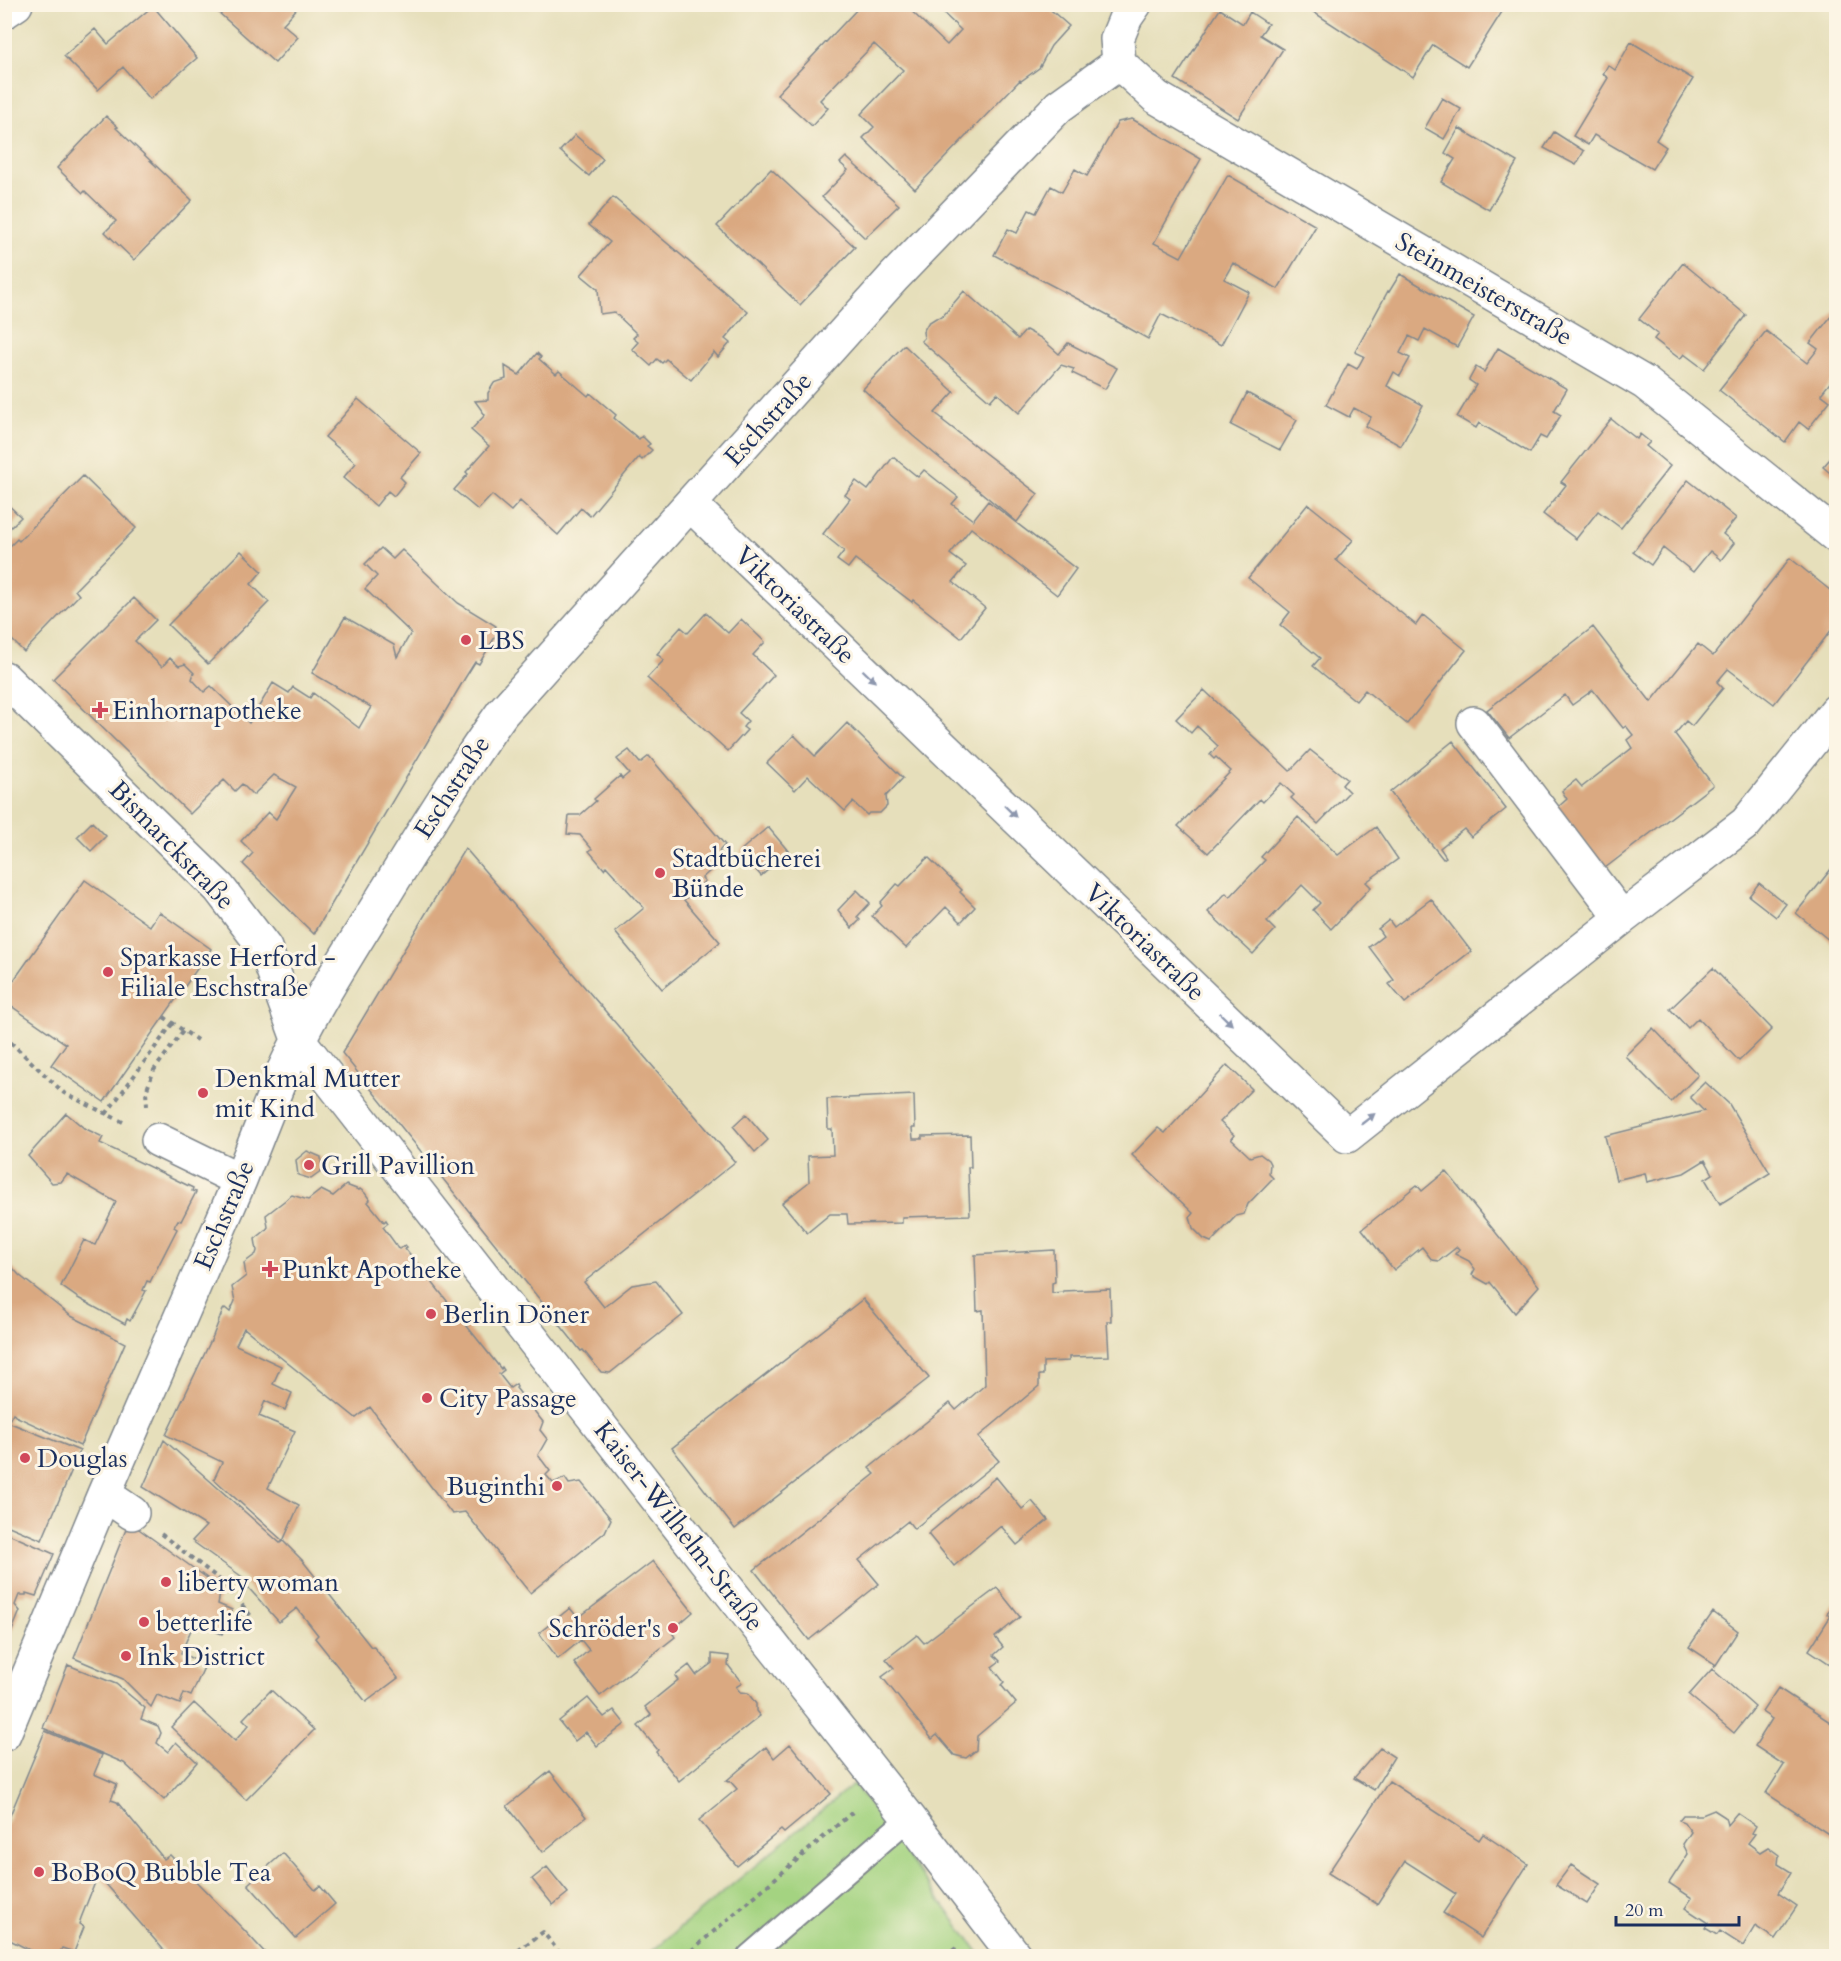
<svg xmlns="http://www.w3.org/2000/svg" width="1841" height="1961" font-family="Cardo,serif">
  <style>
    .green { fill: #a4d381; stroke: #608170; stroke-width: 1.5 }
    .building { fill: #daa981 }
    .lines { fill: none; stroke-linecap: round; stroke-linejoin: round }
    .service-casing { stroke: #80878c; stroke-width: 26 }
    .pedestrian-casing { stroke: #80878c; stroke-width: 36 }
    .minor-casing { stroke: #80878c; stroke-width: 36 }
    .path { stroke: #80878c; stroke-width: 4; stroke-dasharray: 4.5 4.5; stroke-linecap: butt }
    .service { stroke: #fff; stroke-width: 22 }
    .pedestrian { stroke: #fff; stroke-width: 33 }
    .minor { stroke: #fff; stroke-width: 33 }
    .oneway { fill: #8d97ae }
    .poi-dot { fill: #d1495b; stroke: #fcf5e5; stroke-width: 2 }
    .labels { text-anchor: middle; dominant-baseline: central; stroke-width: 6; stroke-linejoin: round; paint-order: stroke }
    .street-label { font-size: 26px; fill: #1b2f5e; stroke: #fcf5e5 }
    .poi-label { font-size: 26px; fill: #1b2f5e; stroke: #fcf5e5; text-anchor: start }
  </style>
  <rect width="100%" height="100%" fill="#fcf5e5"/>
  <filter id="ink" filterUnits="userSpaceOnUse"><feTurbulence type="fractalNoise" baseFrequency=".0167" numOctaves="2"/><feDisplacementMap in="SourceGraphic" scale="12" xChannelSelector="R" yChannelSelector="G"/><feConvolveMatrix kernelMatrix="1 2 1 2 8 2 1 2 1" color-interpolation-filters="sRGB"/></filter>
  <filter id="wash" filterUnits="userSpaceOnUse"><feTurbulence type="fractalNoise" baseFrequency=".008" numOctaves="4" result="noise"/><feDisplacementMap in="SourceGraphic" scale="24" xChannelSelector="R" yChannelSelector="G"/><feGaussianBlur stdDeviation="1.35" result="paint"/><feColorMatrix in="noise" values="0 0 0 0 0 0 0 0 0 0 0 0 0 0 0 0 0 1.4 0 .05"/><feComposite in="paint" operator="in"/></filter>
  <g filter="url(#wash)">
    <rect width="100%" height="100%" fill="#e6dfbb"/>
    <path class="green" d="M854,1784L981,1956H646Z"/>
    <g id="blocks">
      <path class="building" d="M209,4H301L283,24L298,37L275,63Z
        M862,4H904L947,45L961,30L941,11L947,4L954,9L959,4H1044L1069,26L1051,46L1039,68L1021,81L1020,80L915,189L863,138L874,127L861,114L903,70L874,44L820,100L828,108L812,126L777,94Z
        M1301,4H1507L1467,67L1433,45L1413,77Z
        M153,6L197,58L150,99L123,67L98,90L64,56L95,29L108,44Z
        M1220,9L1243,24L1250,12L1268,24L1260,35L1283,49L1238,119L1175,79Z
        M1631,42L1693,79L1656,140L1666,147L1652,169L1594,135L1588,145L1573,136L1608,78L1603,74L1608,65L1615,70Z
        M1442,98L1461,109L1444,139L1425,128Z
        M106,116L118,127L116,128L192,200L134,260L105,232L116,221L85,191L83,193L57,168Z
        M1132,119L1201,159L1154,243L1181,257L1228,175L1316,226L1278,289L1233,263L1224,279L1249,292L1221,345L1161,314L1148,339L1109,317L1110,316L994,255L1008,229L1017,233L1029,210L1036,213L1051,186L1062,192L1075,169L1087,176L1118,122Z
        M1459,128L1517,162L1489,210L1441,182L1455,159L1445,153Z
        M1554,132L1584,151L1576,165L1544,148Z
        M575,135L603,159L589,176L560,151Z
        M846,157L899,205L865,238L822,197L848,170L840,163Z
        M771,169L855,247L800,305L717,226Z
        M613,197L748,312L725,339L730,343L718,357L714,352L691,380L666,359L662,363L657,359L651,366L632,349L638,342L633,338L637,334L614,312L600,314L598,289L581,275L610,242L589,225Z
        M1683,263L1746,315L1704,369L1684,354L1680,359L1654,339L1658,334L1639,319Z
        M1400,274L1474,317L1457,347L1425,329L1419,341L1409,336L1400,353L1410,358L1400,376L1394,372L1387,386L1423,405L1401,446L1365,426L1371,417L1354,408L1349,417L1326,405L1348,364L1357,369L1364,356L1355,352L1388,291L1389,292Z
        M964,291L1018,339L1026,330L1041,338L1059,354L1068,343L1117,368L1105,389L1072,373L1074,369L1061,365L1019,413L997,393L990,401L921,341L924,338L923,332L928,323L936,318L942,317Z
        M1836,310V375L1821,394L1830,401L1808,429L1799,422L1785,442L1719,390L1766,331L1807,363L1818,349L1810,343Z
        M904,345L954,392L935,413L943,419L942,420L1038,494L1017,522L913,436L863,389Z
        M1498,348L1567,389L1554,411L1561,415L1546,439L1540,436L1530,453L1479,423L1476,428L1457,417L1476,385L1469,380L1476,367L1484,372Z
        M537,353L541,357L539,359L556,374L559,371L588,396L590,393L616,415L614,418L639,439L642,436L650,444L647,446L652,450L642,460L639,457L590,516L581,508L558,535L520,501L511,511L492,495L478,510L454,490L468,474L466,472L489,446L471,430L485,415L475,401L488,400V393L494,383L506,379L505,366L519,375Z
        M1247,393L1297,420L1280,450L1231,425Z
        M358,399L421,453L400,477L405,482L394,496L388,491L376,506L343,478L356,463L325,437Z
        M1611,419L1637,439L1640,434L1650,442L1646,446L1670,466L1621,528L1598,511L1576,539L1543,514L1566,485L1561,482Z
        M1836,452V478L1823,467Z
        M893,457L918,477L924,470L958,497L952,504L973,520L988,501L1076,569L1057,595L971,528L950,554L966,566L953,582L985,608L961,638L913,600L912,602L855,559L848,568L837,560L844,551L823,534L850,499L845,495L856,481L868,490Z
        M83,476L136,528L75,590L79,595L24,652L4,632V552L17,539L19,541Z
        M1688,480L1736,518L1723,534L1734,543L1721,560L1710,551L1693,572L1663,548L1651,565L1633,552Z
        M4,501L21,517L4,534Z
        M1308,504L1353,540L1336,560L1416,625L1423,615L1466,650L1407,724L1365,690L1356,701L1313,666L1320,658L1280,625L1290,612L1248,578Z
        M381,548L393,559L402,550L458,603L496,626L494,630L498,632L479,664L475,662L465,678L314,934L243,864L253,853L241,841L268,812L276,819L296,787L274,775L253,795L242,784L235,791L224,780L190,814L53,679L134,598L156,620L135,641L162,667L170,658L179,666L185,664L194,673L192,679L204,692L211,686L249,723L273,683L289,693L293,687L310,698L313,693L359,728L371,707L312,673L345,617L394,645L397,657L411,633L365,589L377,576L365,564Z
        M241,551L262,571L251,584L269,602L208,664L168,625Z
        M1790,558L1836,595V624L1774,704L1728,669L1717,682L1723,688L1692,726L1686,721L1675,734L1713,785L1605,868L1557,808L1567,799L1562,791L1576,780L1582,787L1632,748L1627,740L1633,735L1626,726L1623,728L1593,690L1572,705L1565,695L1509,738L1487,710L1593,627L1651,702L1698,644L1713,656Z
        M706,613L728,633L741,619L765,642L753,655L774,675L739,713L748,721L743,727L747,730L728,751L647,678L664,660L657,654L681,627L688,633Z
        M1204,690L1290,771L1310,750L1347,779L1342,785L1349,792L1318,824L1291,798L1294,795L1281,783L1263,802L1260,799L1208,853L1178,826L1231,771L1216,757L1214,759L1210,755L1218,746L1197,726L1191,733L1176,719Z
        M847,723L903,778L886,796L887,806L880,813H869L867,815L853,802L845,811L808,776L795,790L767,763L794,735L815,756Z
        M1453,741L1506,809L1471,837L1464,829L1440,848L1446,857L1443,859L1390,792Z
        M629,750L640,763L649,756L725,845L719,851L725,858L702,878L705,881L684,900L720,942L662,989L615,932L644,908L606,866L604,869L589,851L592,849L580,835L567,834L569,815H580L596,801L594,799L620,776L622,779L629,773L617,759Z
        M1298,817L1338,855L1376,827L1398,859L1366,882L1371,887L1331,929L1313,910L1320,903L1302,885L1267,922L1275,930L1253,954L1208,912L1226,893L1230,897L1265,860L1261,857Z
        M92,822L106,836L91,851L77,837Z
        M768,827L789,852L761,876L740,851Z
        M465,848L735,1162L584,1282L604,1307L632,1285L656,1281L683,1315L610,1373L601,1372L583,1350L581,1351L342,1053Z
        M928,857L962,890L960,892L975,907L961,922L946,907L906,948L872,916L882,906L880,903L897,884L900,886Z
        M1836,863V946L1796,913Z
        M85,880L150,926L159,912L211,949L104,1102L51,1065L66,1044L4,1001V994Z
        M1759,883L1786,904L1776,917L1749,896Z
        M857,890L870,903L857,917L860,920L852,928L838,910Z
        M1431,899L1471,951L1405,1003L1389,984L1394,980L1369,947L1383,936L1378,929L1389,920L1394,927Z
        M1713,968L1772,1029L1739,1061L1698,1018L1688,1028L1670,1009Z
        M1653,1028L1698,1075L1671,1102L1625,1056Z
        M1227,1065L1252,1089L1220,1122L1234,1135L1231,1139L1250,1157L1260,1154L1268,1160L1270,1164L1269,1174L1273,1178L1248,1204L1244,1214L1236,1216L1211,1242L1204,1239L1193,1228L1190,1217L1193,1213L1132,1155L1158,1128L1165,1133Z
        M1705,1082L1729,1104L1770,1173L1720,1204L1705,1179L1713,1174L1705,1160L1684,1173L1647,1182L1645,1173L1616,1180L1605,1136L1704,1111L1690,1097Z
        M914,1095L915,1128H912L913,1139H922V1136L970,1135L971,1167H968L970,1215L902,1217V1223L848,1224L847,1214H830L807,1233L782,1203L809,1182L808,1156L833,1155L832,1129H828L827,1099Z
        M66,1113L84,1128L103,1137L100,1143L193,1188L192,1191L196,1192L181,1221L178,1220L174,1227L177,1229L150,1282L147,1281L143,1290L146,1291L130,1321L127,1319L125,1324L78,1298L61,1286L84,1240L95,1245L116,1202L67,1174L61,1182L52,1183L28,1156Z
        M746,1114L768,1140L755,1152L733,1126Z
        M307,1151L321,1157L322,1171L311,1179L298,1175L296,1160Z
        M1446,1171L1539,1286L1515,1313L1490,1282L1488,1284L1472,1275L1475,1269L1469,1261L1455,1254L1459,1249L1457,1247L1439,1261L1432,1260L1422,1247L1394,1270L1362,1229L1417,1185L1422,1191Z
        M346,1185L359,1190L360,1189L365,1193L370,1200L368,1202L384,1222L386,1220L388,1223L383,1227L399,1249L405,1245L407,1247L405,1248L501,1369L502,1367L504,1370L499,1374L510,1388L516,1384L517,1387L516,1388L543,1422L540,1430L547,1439L538,1455L550,1471L546,1475L553,1483L565,1478L569,1484L581,1482L611,1519L605,1532L530,1593L465,1512L452,1514L370,1407L356,1418L244,1328L236,1345L281,1366L273,1384L292,1393L285,1410L265,1401L259,1416L295,1431L268,1488L299,1505L283,1541L214,1479L222,1462L166,1435L213,1336L223,1310L225,1308L230,1312L235,1301L232,1287L246,1276L244,1263L256,1254L257,1251L255,1239L266,1230L268,1227L266,1215L292,1195L308,1200L321,1190L333,1196Z
        M1054,1250L1055,1282L1052,1283V1293L1063,1292V1291L1110,1289L1111,1321H1107L1109,1356L1069,1357V1361L1043,1362V1375H1039V1386L978,1437L999,1461L914,1529L908,1521L859,1560L879,1584L809,1640L754,1570L875,1474L869,1468L950,1403L956,1410L985,1385L983,1310L977,1311L975,1255Z
        M4,1258L19,1275L71,1316L125,1343L80,1446L15,1416L13,1413L8,1422L80,1451L42,1540L4,1524Z
        M863,1299L929,1378L735,1529L672,1448Z
        M164,1440L280,1543L283,1541L302,1560L371,1647L373,1646L398,1678L366,1702L315,1638L318,1635L297,1608L279,1622L245,1584L248,1581L192,1541L206,1526L143,1487Z
        M996,1477L1022,1509L1032,1501L1048,1520L1017,1545L1001,1526L954,1566L928,1534Z
        M129,1522L221,1588L218,1604L232,1610L222,1634L194,1623L181,1653L205,1665L191,1696L184,1693L180,1704L157,1695L151,1707L123,1679L74,1658Z
        M4,1532L54,1554L36,1596L26,1593V1595H19L15,1605L20,1611L5,1648Z
        M653,1561L693,1612L671,1631L675,1637L600,1696L574,1663L589,1650L581,1640L558,1659L539,1633L570,1608L578,1618Z
        M997,1588L1020,1617L995,1637L1003,1647L994,1655L1000,1661L992,1667L1004,1682L1001,1685L1016,1703L977,1736L976,1750L966,1758L954,1755L937,1735L932,1739L882,1677L894,1668L886,1659L917,1635L924,1643Z
        M1836,1599V1668L1809,1650L1830,1617L1827,1614Z
        M1713,1612L1738,1631L1714,1668L1715,1664L1689,1647Z
        M712,1654L729,1656L728,1665L742,1683L736,1687L740,1692L748,1693L756,1704V1711L760,1716L679,1781L656,1752L658,1750L638,1726L651,1715L645,1707L678,1680L675,1676L689,1665L696,1675L712,1663Z
        M68,1665L116,1684L145,1708L141,1719L158,1726L161,1733L157,1743L168,1752L176,1742L197,1762L164,1800L124,1763L43,1728Z
        M1712,1669L1755,1707L1734,1733L1689,1695Z
        M1778,1688L1836,1726V1839L1766,1793L1784,1765L1755,1746L1772,1719L1762,1712Z
        M271,1690L314,1730L246,1800L171,1727L194,1703L235,1741L249,1725L243,1719Z
        M588,1698L604,1717L614,1710L625,1724L597,1746L586,1732L575,1741L559,1721Z
        M45,1731L102,1755L94,1774L117,1784L111,1800L117,1802L164,1859L170,1855L245,1931L268,1956H169L98,1875L81,1918L79,1924L84,1927L74,1952L62,1948L58,1956H41L4,1937V1830Z
        M790,1744L831,1794L784,1833L781,1830L737,1866L699,1820L737,1789L730,1781L728,1782L726,1781L766,1747L774,1758Z
        M1380,1748L1394,1757L1374,1790L1354,1778Z
        M550,1771L586,1817L543,1852L507,1806Z
        M1389,1781L1479,1840L1483,1834L1528,1864L1481,1938L1443,1913L1456,1894L1405,1861L1377,1904L1328,1873Z
        M1714,1810L1725,1817L1727,1825L1737,1813L1756,1826L1752,1833L1755,1834L1748,1843L1760,1852L1768,1847L1779,1855L1778,1864L1791,1872L1778,1893L1797,1906L1775,1939L1755,1926L1743,1946L1720,1931L1717,1935L1705,1928L1708,1923L1685,1908L1692,1898L1669,1883L1688,1854L1683,1844L1691,1832L1684,1822L1679,1820L1683,1815H1702Z
        M283,1853L315,1890L320,1886L335,1904L296,1938L248,1884Z
        M1571,1865L1600,1884L1587,1904L1556,1885Z
        M547,1867L568,1893L553,1905L532,1879Z"/>
    </g>
  </g>
  <g filter="url(#ink)">
    <use href="#blocks" fill-opacity="0" stroke="#80878c" stroke-width="1.5"/>
    <g class="lines">
      <defs>
        <path id="service" d="M749,1956L909,1818"/>
        <path id="pedestrian" d="M158,1140L240,1180
          M104,1494L132,1513
          M4,1734L104,1494L240,1180L283,1072"/>
        <path id="minor" d="M4,12L16,4
          M1119,63L1156,97L1645,383L1836,536
          M1119,63L1117,39L1126,17L1135,4
          M691,505L1347,1136L1622,918L1746,823L1836,711
          M4,678L219,888L265,948L298,1039L712,1569L909,1818L1015,1956
          M1474,723L1622,918
          M283,1072C311,1011 348,954 383,897C421,835 459,773 502,713L894,277L1059,106L1119,63"/>
      </defs>
      <use href="#service" class="service-casing"/>
      <use href="#pedestrian" class="pedestrian-casing"/>
      <use href="#minor" class="minor-casing"/>
      <path class="path" d="M164,1017L197,1040
        M4,1036L64,1093L125,1123
        M147,1106L146,1092L154,1070L183,1031
        M106,1114L173,1023
        M161,1534L224,1583L251,1616
        M4,1946L22,1956
        M511,1956L543,1932L562,1956
        M685,1956L855,1810
        M945,1956L959,1946"/>
      <use href="#service" class="service"/>
      <use href="#pedestrian" class="pedestrian"/>
      <use href="#minor" class="minor"/>
    </g>
    <defs><path id="oneway-solid" d="M-6-.8H1V-3.2L6.5 0L1 3.2V.8H-6Z" transform="scale(1.5)"/></defs>
    <g class="oneway">
      <use href="#oneway-solid" transform="translate(869 676) rotate(44)"/>
      <use href="#oneway-solid" transform="translate(1010 811) rotate(44)"/>
      <use href="#oneway-solid" transform="translate(1226 1019) rotate(44)"/>
      <use href="#oneway-solid" transform="translate(1368 1119) rotate(-38)"/>
    </g>
  </g>
  <g class="poi-dot">
    <circle cx="466" cy="640" r="6"/>
    <path d="M97 701h6v6h6v6h-6v6h-6v-6h-6v-6h6z"/>
    <circle cx="660" cy="873" r="6"/>
    <circle cx="108" cy="972" r="6"/>
    <circle cx="203" cy="1093" r="6"/>
    <circle cx="309" cy="1165" r="6"/>
    <path d="M267 1260h6v6h6v6h-6v6h-6v-6h-6v-6h6z"/>
    <circle cx="431" cy="1314" r="6"/>
    <circle cx="427" cy="1398" r="6"/>
    <circle cx="25" cy="1458" r="6"/>
    <circle cx="557" cy="1486" r="6"/>
    <circle cx="166" cy="1582" r="6"/>
    <circle cx="144" cy="1622" r="6"/>
    <circle cx="673" cy="1628" r="6"/>
    <circle cx="126" cy="1656" r="6"/>
    <circle cx="39" cy="1872" r="6"/>
  </g>
  <g class="labels">
    <g class="street-label">
      <text transform="translate(1484 289) rotate(30)">Steinmeisterstraße</text>
      <text transform="translate(768 419) rotate(-48)">Eschstraße</text>
      <text transform="translate(795 605) rotate(44)">Viktoriastraße</text>
      <text transform="translate(452 787) rotate(-57)">Eschstraße</text>
      <text transform="translate(172 845) rotate(46)">Bismarckstraße</text>
      <text transform="translate(1145 942) rotate(44)">Viktoriastraße</text>
      <text transform="translate(224 1215) rotate(-67)">Eschstraße</text>
      <text transform="translate(679 1526) rotate(52)">Kaiser-Wilhelm-Straße</text>
    </g>
    <g class="poi-label">
      <text x="478" y="640">LBS</text>
      <text x="112" y="710">Einhornapotheke</text>
      <text x="672" y="858">Stadtbücherei<tspan x="672" dy="30">Bünde</tspan></text>
      <text x="120" y="957">Sparkasse Herford -<tspan x="120" dy="30">Filiale Eschstraße</tspan></text>
      <text x="215" y="1078">Denkmal Mutter<tspan x="215" dy="30">mit Kind</tspan></text>
      <text x="321" y="1165">Grill Pavillion</text>
      <text x="282" y="1269">Punkt Apotheke</text>
      <text x="443" y="1314">Berlin Döner</text>
      <text x="439" y="1398">City Passage</text>
      <text x="37" y="1458">Douglas</text>
      <text x="545" y="1486" text-anchor="end">Buginthi</text>
      <text x="178" y="1582">liberty woman</text>
      <text x="156" y="1622">betterlife</text>
      <text x="661" y="1628" text-anchor="end">Schröder's</text>
      <text x="138" y="1656">Ink District</text>
      <text x="51" y="1872">BoBoQ Bubble Tea</text>
    </g>
  </g>
  <rect width="1841" height="1961" fill="none" stroke="#fcf5e5" stroke-width="24"/>
  <path d="M1616 1916v9h123v-9" fill="none" stroke="#1b2f5e" stroke-width="3"/>
  <text x="1625" y="1916" font-size="18" fill="#1b2f5e" stroke="#fcf5e5" stroke-width="4.5" paint-order="stroke">20 m</text>
</svg>
